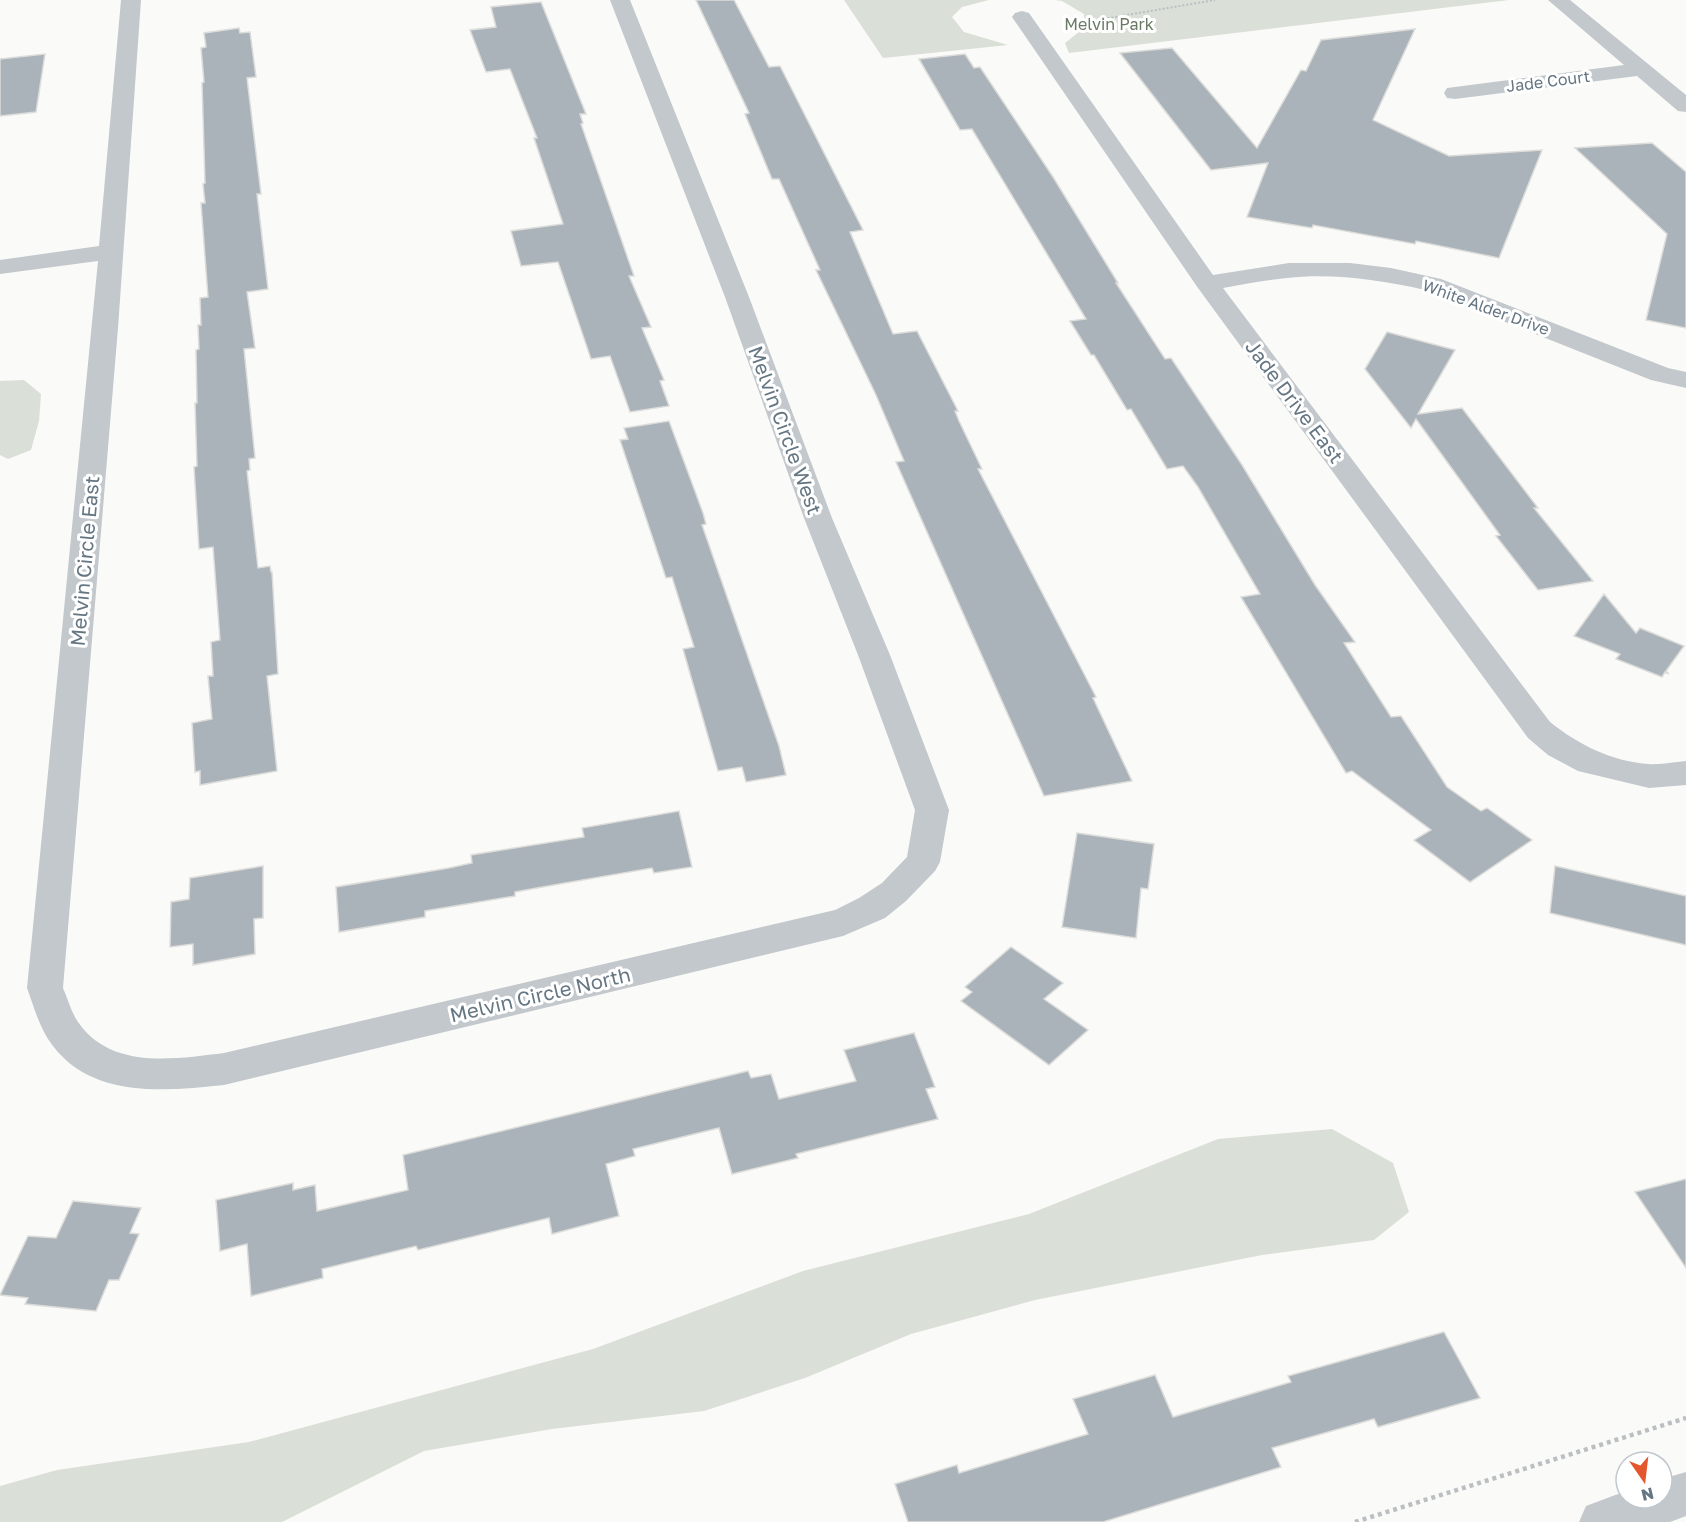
<svg xmlns="http://www.w3.org/2000/svg" width="1686" height="1522" font-family="'Golos Text',sans-serif">
  <style>
    .green { fill: #dadfd7 }
    .building { fill: #aab3b9; stroke: #dcdcda; stroke-width: 1.5 }
    .lines { fill: none; stroke-linecap: round; stroke-linejoin: round }
    .path-far1 { stroke: #bbbfc2; stroke-width: 2; stroke-dasharray: 2 2; stroke-linecap: butt }
    .path { stroke: #bbbfc2; stroke-width: 4.5; stroke-dasharray: 4 4; stroke-linecap: butt }
    .minor { fill: #c3c8cc; fill-rule: evenodd }
    .labels { text-anchor: middle; dominant-baseline: central; stroke-width: 6; stroke-linejoin: round; paint-order: stroke }
    .far-park-label { font-size: 16px; fill: #687a64; stroke: #fff }
    .far-street-label { font-size: 16px; fill: #657683; stroke: #fff }
    .street-label { font-size: 20px; fill: #657683; stroke: #fff }
  </style>
  <rect width="100%" height="100%" fill="#fafaf8"/>
  <path class="green" d="M844,0H989L962,7L952,17L964,32L1008,45L883,58Z
    M1055,0H1509L1069,53L1065,43L1084,28V14L1062,1Z
    M24,380L41,394L39,421L31,450L8,459L0,455V381Z
    M1332,1129L1393,1163L1409,1212L1374,1240L1262,1255L1035,1300L911,1334L805,1378L704,1411L552,1429L424,1451L282,1522H0V1486L57,1470L249,1442L593,1349L803,1271L1029,1214L1218,1139Z"/>
  <path class="building" d="M696,0H734L769,67L780,66L863,230L850,232L893,334L917,331L958,411H955L959,421L982,469H978L1096,697L1093,698L1132,781L1044,796L896,462L904,461L876,395L816,270H820L779,179H772L745,114L749,113Z
    M541,2L586,114H580L583,123L581,124L634,276H629L651,327L642,328L664,380L660,381L669,406L630,412L610,356L591,359L558,262L521,266L511,231L563,224L534,138H537L510,69L486,72L470,30L496,27L491,7Z
    M239,28L240,33L250,32L256,77L247,78L261,194H257L268,289L247,292L255,348L244,349L255,458L249,459L250,470L247,471L258,568L270,566L271,572H272L278,674L267,676L277,771L200,785V771L195,772L192,723L212,719L208,676H213L211,642L220,640L213,547L199,549L194,467L197,466L195,403H197L196,350L199,349L198,325H201L200,298L208,297L201,203H205L203,184L205,183L202,83L204,82L201,48L206,47L204,33Z
    M1415,29L1373,120L1449,156L1542,150L1499,258L1416,241L1415,244L1313,225L1312,228L1247,217L1268,163L1211,170L1120,53L1172,48L1257,148L1301,70L1306,71L1321,40Z
    M45,54L36,112L0,116V59Z
    M965,54L974,68L980,67L1053,177L1118,283H1116L1165,359L1171,358L1242,465L1315,585L1355,642L1344,643L1391,717L1401,716L1447,787L1481,811L1487,808L1532,840L1470,882L1414,840L1431,830L1352,771L1346,773L1241,597L1260,594L1198,487L1183,466L1167,469L1131,409L1127,410L1094,355H1091L1070,321L1086,319L972,129L960,130L919,59Z
    M1652,143L1686,172V328L1646,320L1667,234L1575,148Z
    M1387,332L1455,350L1418,414L1462,408L1538,508H1534L1593,581L1538,590L1496,536L1500,535L1416,419L1411,428L1365,369Z
    M669,421L703,513L706,524L702,525L779,746L786,775L746,782L742,767L718,771L683,649L694,647L672,577L666,578L620,440L628,439L624,428Z
    M1604,594L1636,633L1640,628L1684,646L1666,671L1669,674L1665,672L1662,677L1616,659L1620,654L1574,636Z
    M679,811L692,867L654,873L652,868L565,883L515,892V896L425,911V917L339,932L336,887L449,868L472,863L471,855L584,837L582,828Z
    M1077,833L1154,844L1148,889L1141,888L1136,938L1062,927Z
    M263,866V918L254,919L255,954L193,965V944L170,947L171,902L189,899L190,878Z
    M1555,866L1686,896V945L1550,913Z
    M1011,947L1063,983L1044,999L1088,1030L1049,1065L961,1001L972,992L965,987Z
    M914,1033L935,1087L926,1089L938,1119L796,1154L798,1158L732,1174L719,1128L633,1149L635,1156L606,1164L619,1216L552,1234L549,1218L418,1250L416,1246L322,1269L323,1278L251,1296L247,1244L220,1251L216,1200L293,1183V1190L315,1185L317,1211L408,1190L403,1155L748,1071L751,1078L771,1074L779,1099L856,1081L844,1050Z
    M1686,1179V1268L1635,1192Z
    M73,1201L141,1208L130,1233L139,1234L119,1280H109L96,1311L25,1304L28,1298L0,1295L28,1236L56,1238Z
    M1444,1332L1480,1398L1378,1427L1374,1419L1272,1448L1281,1467L1103,1522H908L895,1484L957,1465L959,1473L1088,1434L1073,1399L1155,1375L1173,1417L1291,1382L1288,1376Z"/>
  <g class="lines">
    <path class="path-far1" d="M1068,25L1215,0"/>
    <path class="path" d="M1355,1522L1686,1418"/>
    <path class="minor" d="M121,0H141L118,328L63,988C68,999 71,1012 78,1022C111,1070 174,1059 224,1053L835,910L859,898L882,883L907,857L915,810L858,655L804,518L725,297L610,0H630L749,297L832,518L890,655L949,810L940,862L935,871L906,901L885,918L843,936L224,1085C166,1091 93,1099 53,1046C40,1030 34,1007 27,988L98,261L0,274V260L99,246Z
      M1548,0H1570L1686,95V112L1678,111L1637,76L1455,99L1447,98L1444,93L1447,88L1455,87L1624,65Z
      M1022,11L1029,13L1213,275L1289,263H1350L1391,268L1441,279L1668,368L1686,372V388L1651,380L1425,290C1380,280 1333,273 1287,278C1266,280 1245,284 1223,288L1550,722C1579,745 1611,761 1648,764C1660,765 1674,762 1686,761V785L1649,788L1578,771L1548,755L1528,738L1198,288L1012,17L1015,13Z
      M1686,1472V1516L1670,1522H1579L1586,1506L1626,1491V1498H1662V1479Z"/>
  </g>
  <g class="labels">
    <g class="far-park-label">
      <text x="1109" y="24">Melvin Park</text>
    </g>
    <g class="far-street-label">
      <text transform="translate(1548 81) rotate(-7)">Jade Court</text>
      <text transform="translate(1486 307) rotate(20)">White Alder Drive</text>
    </g>
    <g class="street-label">
      <text transform="translate(1295 401) rotate(53)">Jade Drive East</text>
      <text transform="translate(786 430) rotate(70)">Melvin Circle West</text>
      <text transform="translate(84 561) rotate(-85)">Melvin Circle East</text>
      <text transform="translate(540 994) rotate(-13)">Melvin Circle North</text>
    </g>
  </g>
  <g transform="translate(1644 1480) rotate(166)"><circle r="28" fill="#ffffff" stroke="#c1c8cd" stroke-width="1.5"/>
  <path d="M0-4.5L10 22L0 15L-10 22Z" fill="#e4572e"/>
  <text y="-9" font-size="16" font-weight="bold" text-anchor="middle" fill="#657683">N</text>
  </g>
</svg>
